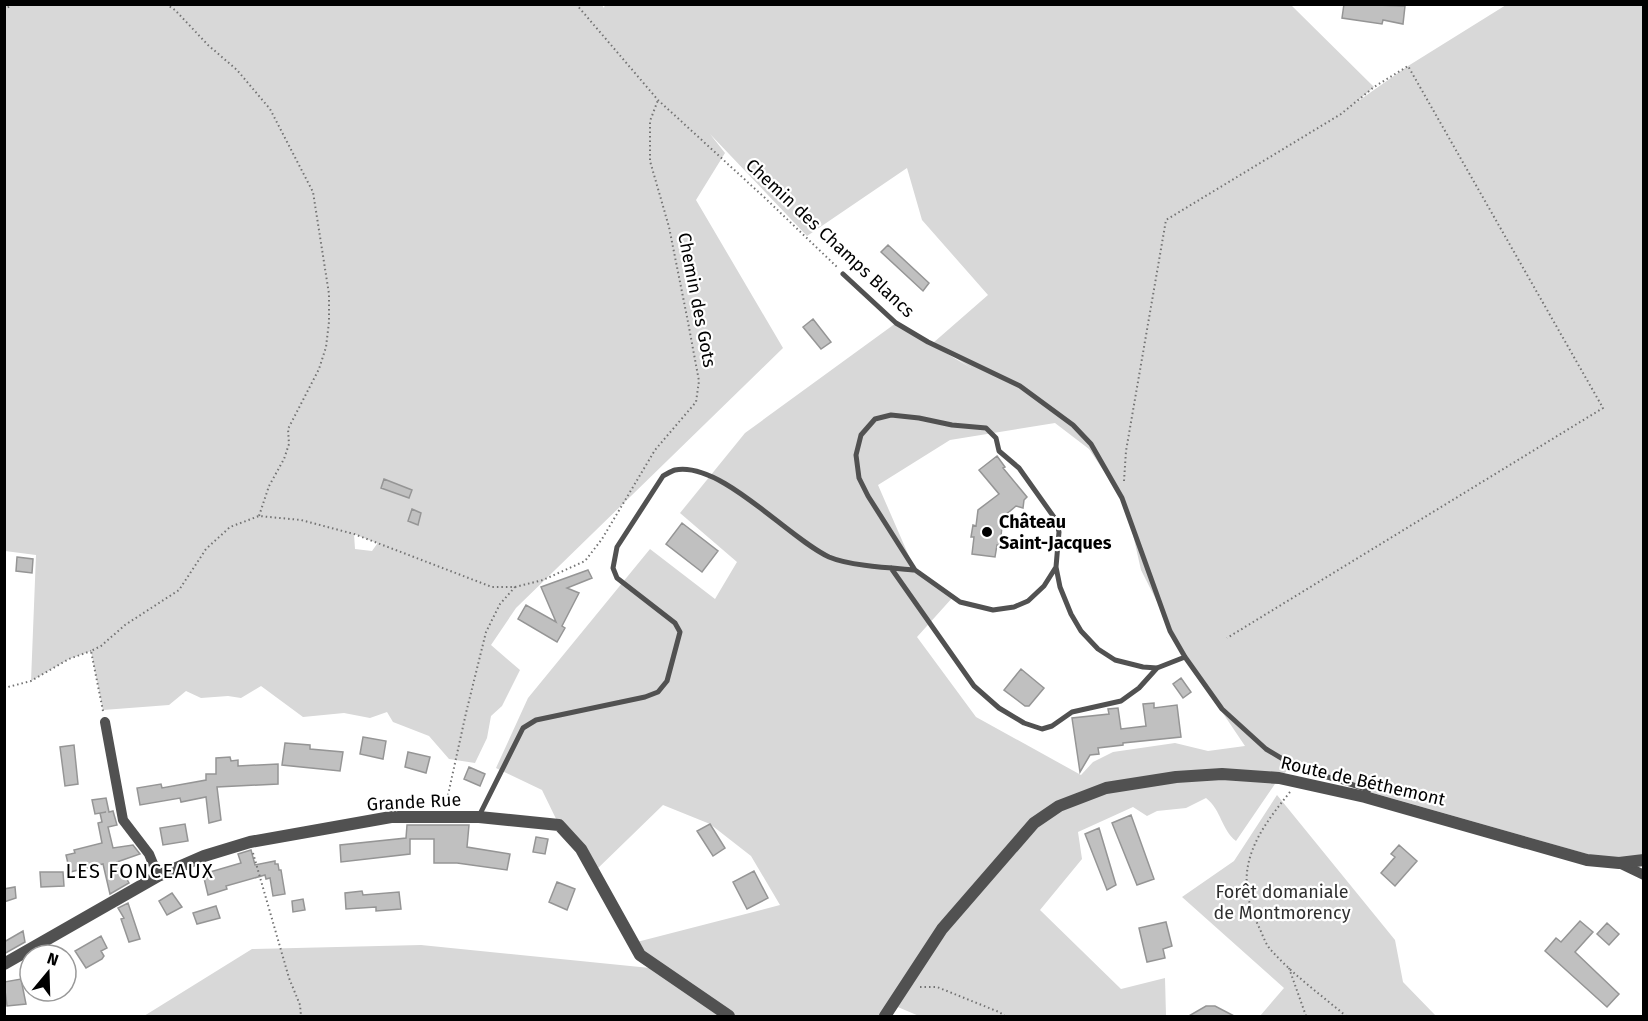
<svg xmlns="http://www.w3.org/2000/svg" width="1648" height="1021" font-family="'Fira Sans',sans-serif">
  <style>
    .green { fill: #d8d8d8; fill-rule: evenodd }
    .building { fill: #c0c0c0; stroke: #959595; stroke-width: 1.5 }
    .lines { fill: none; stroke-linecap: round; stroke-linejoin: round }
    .path { stroke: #737373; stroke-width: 2; stroke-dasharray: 1.5 3; stroke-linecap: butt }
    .service { stroke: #515151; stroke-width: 5 }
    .minor { stroke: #515151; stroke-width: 10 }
    .tertiary { stroke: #515151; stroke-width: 12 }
    .poi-dot { fill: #000; stroke: #fff; stroke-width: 2 }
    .labels { text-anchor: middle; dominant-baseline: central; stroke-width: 4.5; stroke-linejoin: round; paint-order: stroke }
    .street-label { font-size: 18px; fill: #000; stroke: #fff }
    .poi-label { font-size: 18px; font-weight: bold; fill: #000; stroke: #fff; text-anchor: start }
    .park-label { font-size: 18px; fill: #2f2f2f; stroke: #fff }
    .neighbourhood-label { font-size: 20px; letter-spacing: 1.5px; fill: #000; stroke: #fff }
  </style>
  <rect width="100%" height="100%" fill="#fff"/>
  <path class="green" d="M601,4L604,8L605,4L1291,5L1374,87L1354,104L1408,66L1506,5H1643V856L1619,863L1289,769L1279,778L1236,841C1221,829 1222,811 1206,798L1186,808L1157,811L1147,816L1133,807L1078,832L1082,859L1040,910L1121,989L1165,978L1166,1016H919L893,1005L885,1016H144L252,949L421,945L660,969L633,943L780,905L751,856L710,824L663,805L594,872L559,825L542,790L496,768L528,698L650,549L715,599L737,562L680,513L745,433L896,323L971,368L933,343L988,295L922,220L907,168L807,236L710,134L725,153L696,200L783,348L516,608L491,645L520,670L502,706L491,716L487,738L475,763L449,759L429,736L393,722L387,712L370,718L344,713L303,717L261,686L241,698L228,696L201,698L186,691L169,705L103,710L91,651L69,659L31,681L36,555L5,551V5ZM1055,423L1089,449L1122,498L1129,517L1141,570L1185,657L1245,746L1208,751L1175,743L1113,752L1093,762L1081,775L976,717L917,637L953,597L915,570L878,485L950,440ZM354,534L377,543V544L372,551L355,549Z
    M1277,795L1395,940L1403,982L1436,1016H1260L1284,988L1182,897L1234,861Z"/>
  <path class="building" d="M1344,4L1405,6L1403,24L1383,20L1382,24L1342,18Z
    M888,245L929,283L923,291L881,252Z
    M813,319L831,342L821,349L803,327Z
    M997,456L1005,467L1003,468L1027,497L1024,500L1023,508L1016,506L1003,517L1000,545H997L995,557L972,554L974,537H971L973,525L976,526L978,510L999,494L979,470Z
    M384,479L412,490L409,498L381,488Z
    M412,509L421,513L418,525L408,521Z
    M682,523L718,551L702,572L666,544Z
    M17,557L33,559L32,573L16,571Z
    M588,570L592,578L567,588L579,593L562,626L565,628L557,642L518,619L526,605L556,622L541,587Z
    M1021,669L1044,688L1029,706H1025L1004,690Z
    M1181,678L1191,692L1183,698L1173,684Z
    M1154,703V708L1177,705L1181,737L1123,743V745L1098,748L1099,754L1090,755L1080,772L1072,718L1109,714L1108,709L1118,708L1121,729L1146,726L1143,704Z
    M363,737L386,741L383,759L360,754Z
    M285,743L310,745V749L343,752L340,771L282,765Z
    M74,745L78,784L65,786L60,747Z
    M408,752L430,757L426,773L405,767Z
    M230,757L231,761L238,760V766L278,764V784L217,787L221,820L209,823L206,797L181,802L180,798L140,805L137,788L161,784L162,788L206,780V774H216V758Z
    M469,767L485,774L480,786L464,779Z
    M106,798L109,812L113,811L117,825L108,827L113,848L133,845L140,854L117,862L129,883L110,894L103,864L70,872L66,855L75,853L74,850L102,843L98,823L102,822L100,813L106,812L95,814L92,800Z
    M1131,815L1154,879L1137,885L1112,823Z
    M185,824L188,841L163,845L160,828Z
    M710,824L725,848L713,856L697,831Z
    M407,825H469L467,847L510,854L507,870L457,863H434V839H410V854L341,862L340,845L406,838Z
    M1099,828L1116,885L1107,890L1085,834Z
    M536,837L548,839L545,854L533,852Z
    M1399,845L1417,861L1395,886L1381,873L1395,857L1391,854Z
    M251,850L255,865L275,861V864H278L279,870H281L285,894L273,896L270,878L266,879L265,875L226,886L227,889L208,895L203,874L241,863L238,854Z
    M754,871L768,898L747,909L733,882Z
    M40,872H63L64,886L41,887Z
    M557,882L575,889L567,910L549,902Z
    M15,887L16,898L4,902V889Z
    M362,891L363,895L399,892L401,909L376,911V907L346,909L345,893Z
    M172,893L182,907L167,915L159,901Z
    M303,899L305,910L293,912L292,901Z
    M128,903L140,939L129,942L121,919L124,918L118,908Z
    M216,906L220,918L197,924L193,913Z
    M1580,921L1593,932L1575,952L1619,994L1607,1007L1545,951L1556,938L1561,942Z
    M1166,922L1172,946L1163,949L1165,958L1147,962L1139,928Z
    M1607,923L1619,934L1609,945L1597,934Z
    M23,931L25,942L4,954V942Z
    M101,936L107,948L101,951L104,956L102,959L86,968L75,951Z
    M21,979L26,1004L7,1006L4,982Z
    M1206,1006H1215L1236,1017H1187Z"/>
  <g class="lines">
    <path class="path" d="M166,4L175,10L208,45L237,70L270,109L313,192L329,294V322L326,347L319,369L288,429L289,444L284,459L269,486L259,516
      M576,4L658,100L765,198L837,267
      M4,10L13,4
      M1124,481L1126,451L1166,220L1341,114L1374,87L1408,66L1603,408L1227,638
      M4,688L31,681L69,659L91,651
      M103,711L91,651L101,646L125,625L179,590L206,549L230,527L259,516L301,520L354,534L492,587H515L543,580L585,561L602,539L655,450L696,402L699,381L688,322L669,227L650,161V121L658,100
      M1290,792C1256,834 1231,870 1258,925C1262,933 1265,943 1270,949C1292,974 1321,995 1346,1016
      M446,804L466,713L486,632L500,604L515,587
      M253,853L289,978L300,1005L301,1016
      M1289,968L1306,1016
      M920,987H937L999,1012L1005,1016"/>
    <path class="service" d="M843,274L896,323L928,342L1020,386L1073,425L1091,444L1122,498L1170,631L1185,657L1222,709L1266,749L1296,767L1369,790L1366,796
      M1056,567L1044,586L1028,601L1014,607L993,610L960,602L915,570L868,496L859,478L856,455L861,435L875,419L891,415L919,418L952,425L986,428L996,438L999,451L1019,468L1056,520L1059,532L1056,567L1060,587L1071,614L1081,631L1098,649L1115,660L1143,667L1157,668L1185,657
      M891,568L974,686L999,708L1024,723L1042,729L1052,726L1072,712L1121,701L1139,688L1157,668
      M479,816L523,728L536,720L645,697L658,692L667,681L680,632L675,623L617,578L613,568L617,547L663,476C667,474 671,471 675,470C721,461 788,538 829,557C850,566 891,568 915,570"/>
    <path class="minor" d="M105,722L123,820L149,854L158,876
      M1619,863L1644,875"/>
    <path class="tertiary" d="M4,964L158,876L204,856L250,842L391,817H479L559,825L581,849L640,955L729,1016
      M885,1016L942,929L1034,823L1059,806L1106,788L1176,777L1222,774L1279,778L1365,797L1587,860L1619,863L1644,860"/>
  </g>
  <circle class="poi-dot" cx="987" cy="532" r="6"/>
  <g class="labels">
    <g class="street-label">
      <text transform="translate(830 238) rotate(43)">Chemin des Champs Blancs</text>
      <text transform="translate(697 300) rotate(79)">Chemin des Gots</text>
      <text transform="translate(1363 781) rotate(13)">Route de Béthemont</text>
      <text transform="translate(414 802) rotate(-3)">Grande Rue</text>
    </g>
    <g class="poi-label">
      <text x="999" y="522">Château<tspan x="999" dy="21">Saint-Jacques</tspan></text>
    </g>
    <g class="park-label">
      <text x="1282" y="892">Forêt domaniale<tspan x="1282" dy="21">de Montmorency</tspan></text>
    </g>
    <g class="neighbourhood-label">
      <text x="140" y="871">LES FONCEAUX</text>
    </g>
  </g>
  <rect width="1648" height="1021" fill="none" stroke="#000000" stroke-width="12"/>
  <g transform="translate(48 973) rotate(19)"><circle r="28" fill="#ffffff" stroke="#999999" stroke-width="1.5"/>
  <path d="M0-4.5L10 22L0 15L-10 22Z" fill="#000000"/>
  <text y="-9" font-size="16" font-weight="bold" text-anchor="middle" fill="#000000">N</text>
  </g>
</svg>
